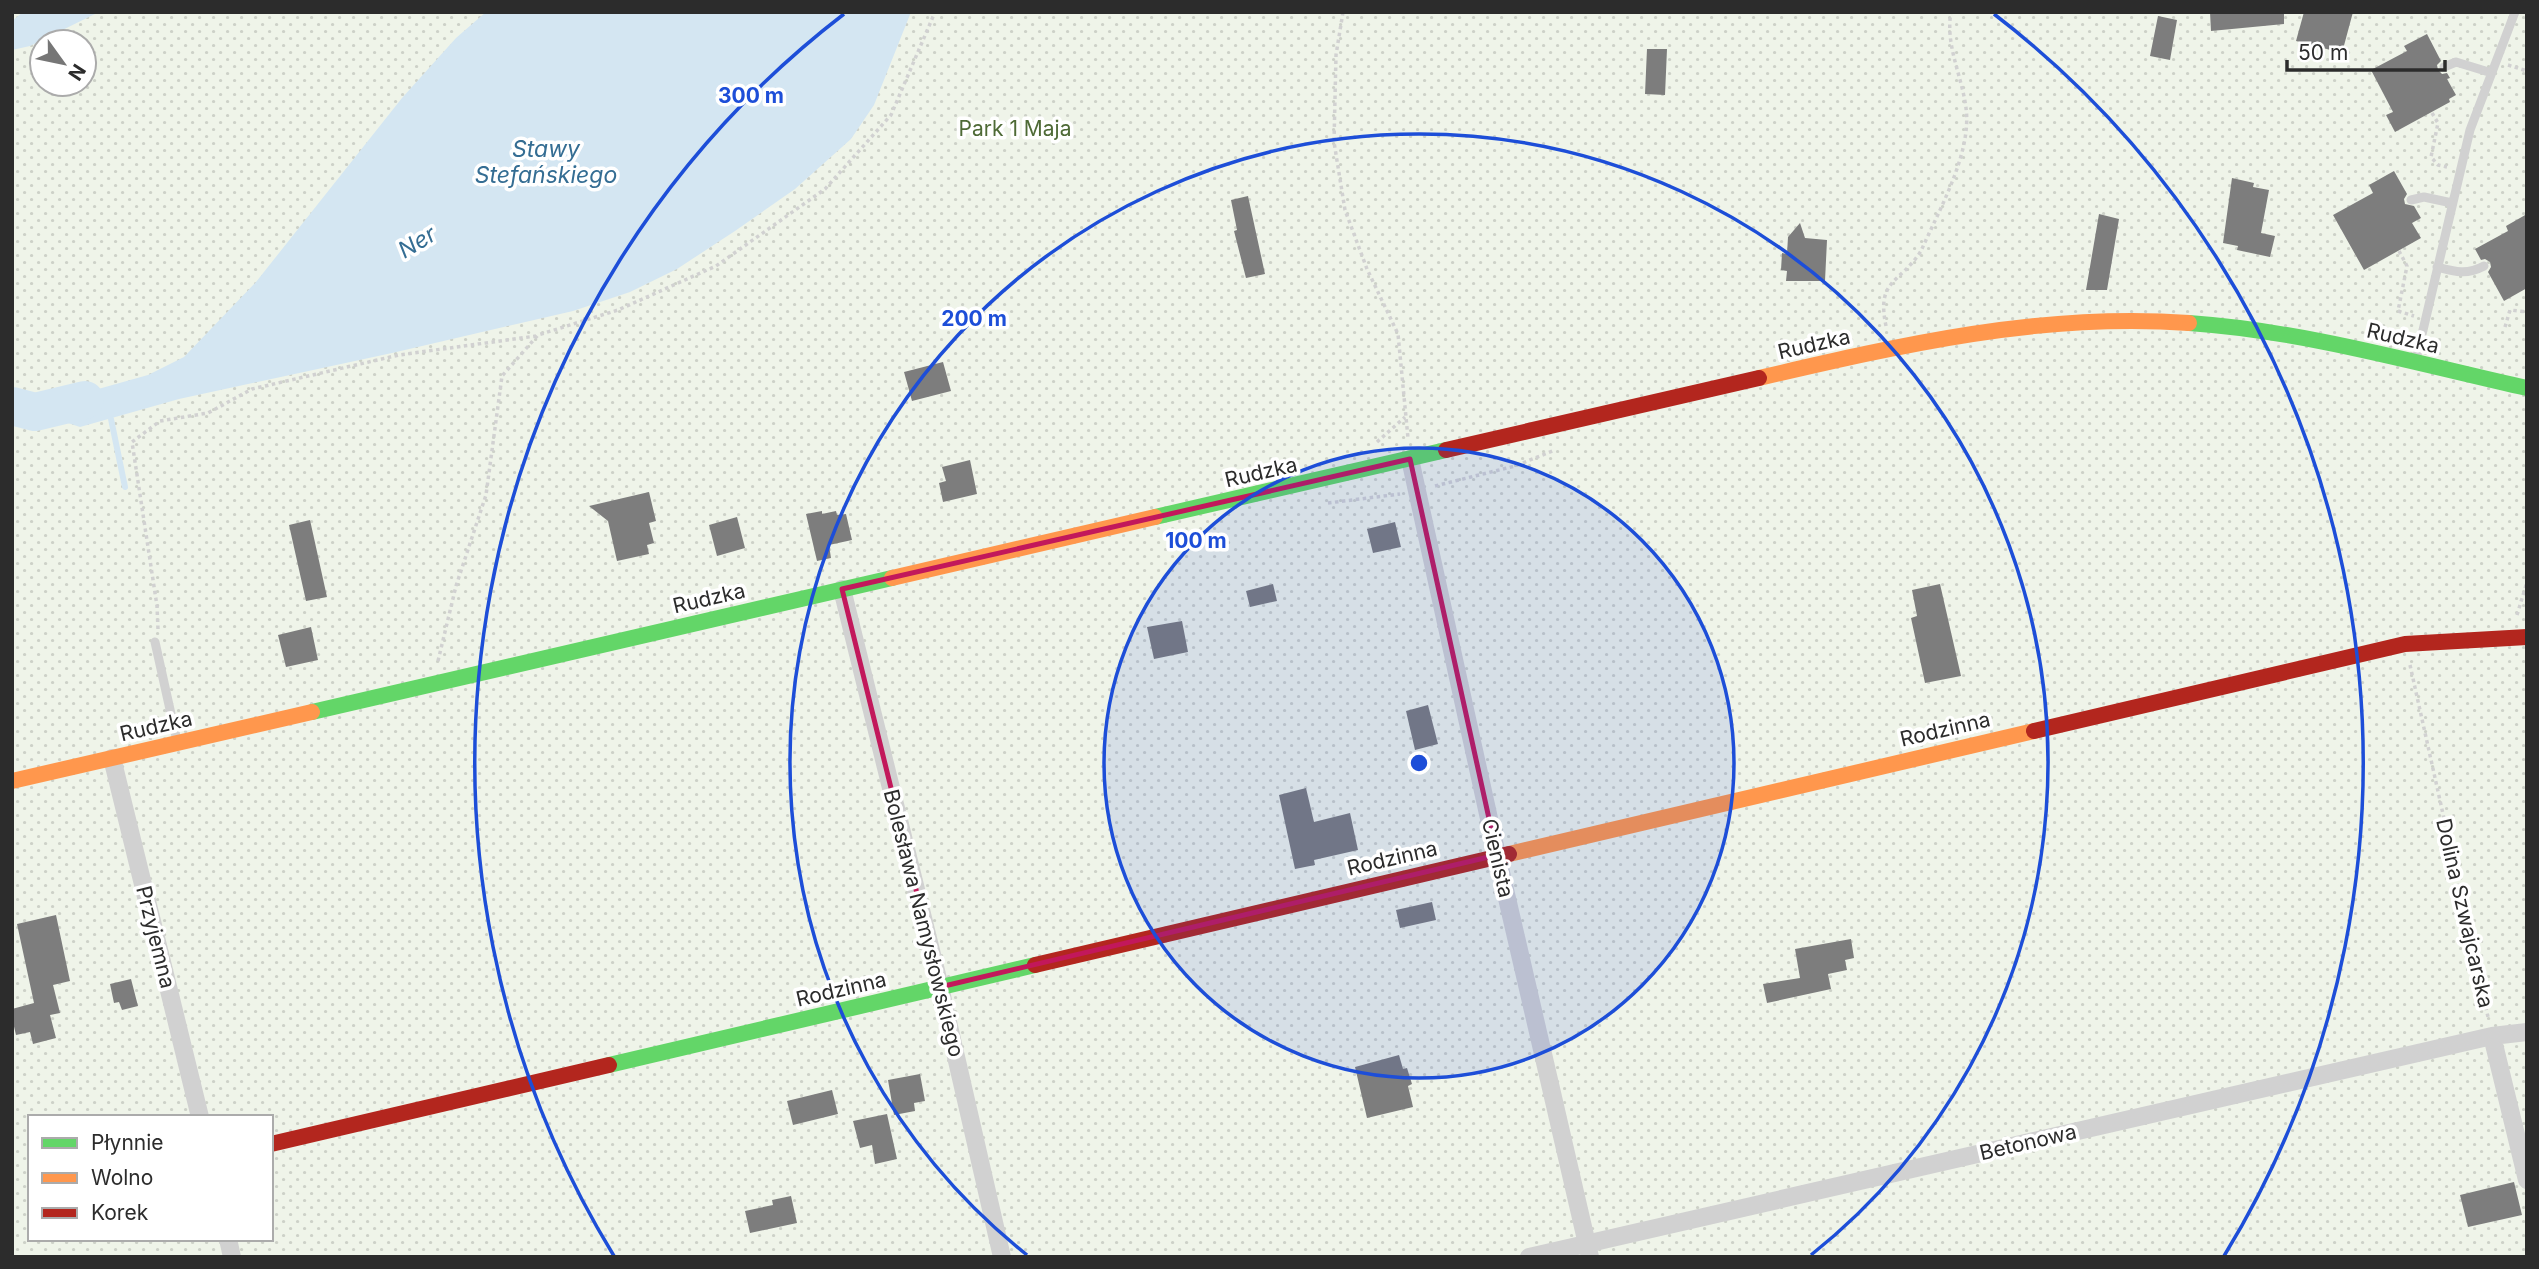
<svg xmlns="http://www.w3.org/2000/svg" width="2539" height="1269" font-family="Inter,sans-serif">
  <style>
    .park { fill: url(#park-dots); fill-rule: evenodd }
    .water { fill: #d4e6f2 }
    .lines { fill: none; stroke-linecap: round; stroke-linejoin: round }
    .stream { stroke: #d4e6f2; stroke-width: 6 }
    .river { stroke: #d4e6f2; stroke-width: 38 }
    .building { fill: #7d7d7d }
    .path { stroke: #d1d1d1; stroke-width: 3.5; stroke-dasharray: 3.5 3.5; stroke-linecap: butt }
    .lane { stroke: #d1d1d1; stroke-width: 9 }
    .street { stroke: #d1d1d1; stroke-width: 18 }
    .fast { stroke: #63d668; stroke-width: 16 }
    .slow { stroke: #ff974d; stroke-width: 16 }
    .jam { stroke: #b3261e; stroke-width: 16 }
    .marked { fill: none; stroke: #c2185b; stroke-width: 5; stroke-linejoin: round }
    .ring { fill: none; stroke: #1d4ed8; stroke-width: 3.5 }
    .labels { text-anchor: middle; dominant-baseline: central; stroke-width: 7; stroke-linejoin: round; paint-order: stroke }
    .park-label { font-size: 21px; fill: #4e6a36; stroke: #fff }
    .street-label { font-size: 21px; fill: #2c2c2c; stroke: #fff }
    .water-label { font-size: 23px; font-style: italic; fill: #346d93; stroke: #fff }
    .centre { fill: #1d4ed8; stroke: #fff; stroke-width: 3.5 }
    .ring-label { font-size: 21px; text-anchor: middle; font-weight: bold; fill: #1d4ed8; stroke: #fff; stroke-width: 7; stroke-linejoin: round; paint-order: stroke }
  </style>
  <defs>
    <pattern id="park-dots" width="8" height="8" patternUnits="userSpaceOnUse" patternTransform="scale(1.75)"><rect width="8" height="8" fill="#eff4e9"/><path d="M2 2h.1M6 6h.1" fill="none" stroke="#cdd1c8" stroke-width="1.8" stroke-linecap="round"/></pattern>
  </defs>
  <rect width="100%" height="100%" fill="#fff"/>
  <path class="park" d="M12,12H2527V1257H12ZM42,42H84V84H42ZM30,1117H271V1239H30Z"/>
  <path class="water" d="M23,12H99L30,46L12,50V21Z
    M486,12H911L874,105L851,139L795,189L735,231L677,269L630,292L573,311L392,353L179,399L80,427L35,412L84,393L148,375L184,357L256,282L402,98L456,38Z"/>
  <g class="lines">
    <path class="stream" d="M111,419L125,487"/>
    <path class="river" d="M12,406L35,412L85,400"/>
  </g>
  <path class="building" d="M2210,12H2284V24L2211,31Z
    M2304,12H2353L2342,53L2296,41Z
    M2158,16L2177,20L2170,60L2150,56Z
    M2427,34L2441,61L2437,65L2438,70L2442,74L2447,73L2450,78L2447,79L2456,95L2449,99L2450,102L2395,132L2386,115L2393,112L2371,70L2407,51L2404,46Z
    M1647,49H1667L1665,95L1645,94Z
    M2394,171L2407,194L2404,199L2405,204L2414,206L2421,218L2412,223L2421,238L2364,270L2333,215L2373,193L2369,185Z
    M2232,178L2254,183L2253,187L2269,190L2261,233L2275,236L2270,257L2237,250L2238,246L2223,243Z
    M1248,196L1265,274L1246,278L1234,231L1237,230L1231,200Z
    M2099,214L2119,219L2107,290H2086Z
    M2527,214V288L2504,301L2488,272L2491,267L2490,262L2485,259L2481,260L2475,249L2508,231L2506,226Z
    M1800,223L1805,238L1827,240L1825,281H1786L1787,271L1781,270L1782,253L1787,254L1788,237Z
    M943,362L951,391L912,401L904,372Z
    M970,460L977,494L943,502L939,483L946,481L942,467Z
    M649,492L656,521L649,523L654,543L647,545L649,554L617,561L608,521L589,506Z
    M822,511V514L836,511L837,515L846,514L852,540L829,545L831,558L817,561L806,514Z
    M737,517L745,548L717,556L709,525Z
    M310,520L327,597L306,601L289,525Z
    M1395,522L1401,547L1373,553L1367,529Z
    M1273,584L1277,601L1250,607L1246,591Z
    M1940,584L1961,676L1925,683L1911,618L1917,616L1912,590Z
    M1182,621L1188,652L1154,659L1147,627Z
    M311,627L318,660L286,667L278,635Z
    M1428,705L1438,744L1415,750L1406,711Z
    M1306,788L1314,822L1350,813L1358,850L1314,860L1315,865L1295,869L1279,795Z
    M1432,902L1436,920L1400,928L1396,910Z
    M56,915L70,981L53,985L60,1013L50,1015L56,1038L33,1044L30,1032L16,1035L12,1018V1009L34,1003L17,924Z
    M1851,939L1854,958L1845,960L1847,970L1828,974L1831,989L1767,1003L1763,984L1800,978L1795,949Z
    M131,979L138,1006L122,1010L119,1002L114,1003L110,984Z
    M1399,1055L1403,1069L1407,1068L1412,1084L1408,1086L1413,1107L1367,1118L1355,1067Z
    M920,1074L925,1101L914,1103L915,1111L894,1115L888,1080Z
    M832,1090L838,1114L793,1125L787,1101Z
    M887,1114L897,1159L875,1164L872,1145L860,1148L853,1121Z
    M2514,1182L2522,1215L2468,1227L2460,1195Z
    M791,1196L797,1223L750,1233L745,1211L773,1205L772,1200Z"/>
  <g class="lines">
    <path class="path" d="M1343,12L1336,55L1334,142L1345,210L1367,269L1398,334L1408,438
      M2508,65L2527,71
      M2432,113L2438,123L2431,157L2438,165L2447,167
      M2399,251L2407,266L2398,311L2414,316
      M1886,326C1876,279 1900,284 1921,251C1939,210 1972,153 1966,108C1962,76 1945,45 1951,12
      M2505,327L2510,310L2527,312
      M1377,442L1405,417
      M1435,486L1515,466L1555,450
      M1328,503L1400,494
      M2517,615L2527,582
      M158,629L157,606L132,442L160,421L208,413L252,389L399,355L536,336
      M438,661L456,586L486,495L502,376L538,335L618,310L716,266L825,189L891,115L935,12
      M2410,665L2488,1017"/>
    <path class="lane" d="M2444,67L2456,62L2492,73
      M2411,200L2424,197L2452,203
      M2437,267C2456,272 2467,275 2484,266
      M2416,360L2470,130L2515,12
      M155,642L177,741"/>
    <path class="street" d="M1410,459L1497,855L1590,1257
      M842,589L940,987L1002,1257
      M112,758L200,1117
      M2492,1036L2527,1180
      M228,1239L232,1257
      M1529,1257L2492,1036L2527,1032"/>
    <path class="fast" d="M2189,323C2304,331 2415,363 2527,388
      M1155,517L1446,450
      M312,712L892,578
      M609,1065L1035,965"/>
    <path class="slow" d="M1759,378C1901,345 2043,312 2189,323
      M892,578L1155,517
      M12,781L312,712
      M1509,854L2034,731"/>
    <path class="jam" d="M1446,450L1759,378
      M2034,731L2405,644L2527,637
      M1035,965L1509,854
      M271,1144L609,1065"/>
  </g>
  <path class="marked" d="M1410,459L1497,855L940,987L842,589Z"/>
  <circle cx="1419" cy="763" r="315" fill="#1d4ed8" fill-opacity=".12"/>
  <g class="ring">
    <circle cx="1419" cy="763" r="315"/>
    <path d="M1027 1255A629 629 0 1 1 1811 1255"/>
    <path d="M614 1256A944 944 0 0 1 844 14M1994 14A944 944 0 0 1 2224 1256"/>
  </g>
  <g class="labels">
    <g class="park-label">
      <text x="1015" y="128">Park 1 Maja</text>
    </g>
    <g class="street-label">
      <text transform="translate(2403 338) rotate(13)">Rudzka</text>
      <text transform="translate(1814 344) rotate(-13)">Rudzka</text>
      <text transform="translate(1261 472) rotate(-13)">Rudzka</text>
      <text transform="translate(709 598) rotate(-13)">Rudzka</text>
      <text transform="translate(156 726) rotate(-13)">Rudzka</text>
      <text transform="translate(1945 729) rotate(-13)">Rodzinna</text>
      <text transform="translate(1392 858) rotate(-13)">Rodzinna</text>
      <text transform="translate(1498 858) rotate(77)">Cienista</text>
      <text transform="translate(2465 913) rotate(77)">Dolina Szwajcarska</text>
      <text transform="translate(924 923) rotate(76)">Bolesława Namysłowskiego</text>
      <text transform="translate(156 937) rotate(76)">Przyjemna</text>
      <text transform="translate(841 989) rotate(-13)">Rodzinna</text>
      <text transform="translate(2028 1142) rotate(-13)">Betonowa</text>
    </g>
    <g class="water-label">
      <text x="546" y="149">Stawy<tspan x="546" dy="26">Stefańskiego</tspan></text>
      <text transform="translate(417 242) rotate(-31)">Ner</text>
    </g>
  </g>
  <circle cx="1419" cy="763" r="10" class="centre"/>
  <g class="ring-label">
    <text x="751" y="103">300 m</text>
    <text x="974" y="326">200 m</text>
    <text x="1196" y="548">100 m</text>
  </g>
  <rect width="2539" height="1269" fill="none" stroke="#2c2c2c" stroke-width="28"/>
  <rect x="28" y="1115" width="245" height="126" fill="#ffffff" stroke="#ababab" stroke-width="2"/>
  <rect x="42" y="1138" width="35" height="10" fill="#63d668" stroke="#ababab" stroke-width="2"/>
  <text x="91" y="1150" font-size="21" fill="#2c2c2c">Płynnie</text>
  <rect x="42" y="1173" width="35" height="10" fill="#ff974d" stroke="#ababab" stroke-width="2"/>
  <text x="91" y="1185" font-size="21" fill="#2c2c2c">Wolno</text>
  <rect x="42" y="1208" width="35" height="10" fill="#b3261e" stroke="#ababab" stroke-width="2"/>
  <text x="91" y="1220" font-size="21" fill="#2c2c2c">Korek</text>
  <g transform="translate(63 63) rotate(123)"><circle r="33" fill="#ffffff" stroke="#ababab" stroke-width="2"/>
  <path d="M0-5L12 26L0 18L-12 26Z" fill="#767676"/>
  <text y="-10" font-size="19" font-weight="bold" text-anchor="middle" fill="#2c2c2c">N</text>
  </g>
  <path d="M2287 60v10h158v-10" fill="none" stroke="#2c2c2c" stroke-width="3.5"/>
  <text x="2298" y="60" font-size="21" fill="#2c2c2c" stroke="#ffffff" stroke-width="5" paint-order="stroke">50 m</text>
</svg>
